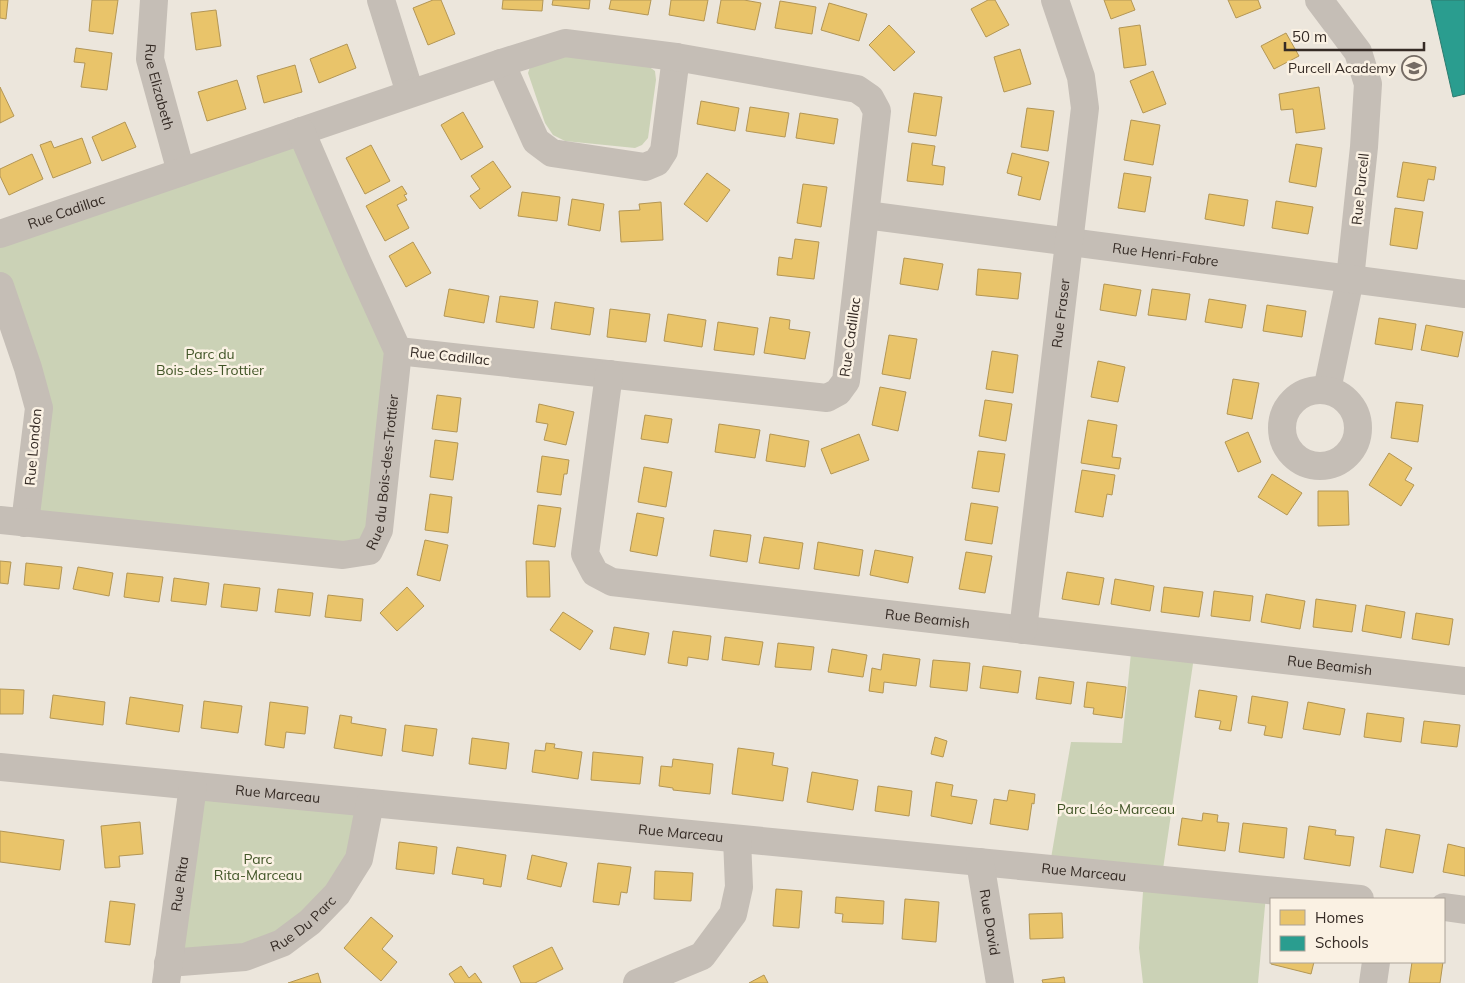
<svg xmlns="http://www.w3.org/2000/svg" width="1465" height="983" font-family="Mulish,sans-serif">
  <style>
    .green { fill: #cbd2b6 }
    .homes { fill: #e9c46a; stroke: #b39655 }
    .schools { fill: #2a9d8f; stroke: #2d7b6f }
    .lines { fill: none; stroke-linecap: round; stroke-linejoin: round }
    .minor { stroke: #c5beb6; stroke-width: 28 }
    .labels { text-anchor: middle; dominant-baseline: central; stroke-width: 5; stroke-linejoin: round; paint-order: stroke }
    .poi-label { font-size: 14px; fill: #352b25; stroke: #faf1e3; text-anchor: end }
    .street-label { font-size: 14px; fill: #352b25; stroke: #faf1e3 }
    .park-label { font-size: 14px; fill: #415527; stroke: #faf1e3 }
  </style>
  <rect width="100%" height="100%" fill="#ece6dc"/>
  <path class="green" d="M575,56L648,66L655,71L656,80L648,138L642,145L635,148L565,141L553,135L545,123L528,73L530,67L560,57Z
    M301,131L398,351L369,551L25,523L39,408L0,286V234Z
    M1132,643L1195,650L1162,876L1050,864L1071,742L1122,743Z
    M193,786L370,803L359,859L282,943L169,956Z
    M1144,878L1266,895L1258,983H1143L1139,948Z"/>
  <path class="homes" d="M0,0H8L6,19L0,18Z
    M92,0H118L113,34L89,31Z
    M433,0H441L455,34L428,45L413,8Z
    M503,0H543L542,11L502,9Z
    M553,0H590L589,9L552,5Z
    M611,0H651L648,15L609,9Z
    M671,0H708L704,21L669,15Z
    M721,0H744L761,3L755,30L717,23Z
    M988,0H995L1009,25L986,37L971,9Z
    M1104,0H1131L1135,10L1111,19Z
    M1228,0H1258L1261,8L1236,18Z
    M780,1L816,7L812,34L775,28Z
    M829,3L867,14L859,41L821,30Z
    M216,10L221,46L196,50L191,13Z
    M889,25L915,52L894,71L869,45Z
    M1140,25L1146,65L1124,68L1119,28Z
    M1286,33L1299,56L1274,69L1261,46Z
    M347,44L356,68L319,83L310,59Z
    M76,48L112,53L107,90L81,87L85,63L74,62Z
    M1020,49L1031,84L1004,92L994,57Z
    M295,65L302,92L264,103L257,76Z
    M1153,71L1166,104L1143,113L1130,81Z
    M237,80L246,109L207,121L198,92Z
    M0,87L14,116L0,123Z
    M1319,87L1325,129L1296,133L1293,109L1281,110L1279,94Z
    M914,93L942,97L936,136L908,132Z
    M701,101L739,108L735,131L697,124Z
    M750,107L789,113L785,137L746,131Z
    M1027,108L1054,111L1048,151L1021,147Z
    M463,112L483,147L461,160L441,125Z
    M800,113L838,119L834,144L796,138Z
    M1131,120L1160,125L1153,165L1124,160Z
    M125,122L136,147L102,161L92,137Z
    M82,138L91,163L53,178L40,145L51,141L54,148Z
    M912,143L935,146L932,165L945,167L943,185L907,181Z
    M1296,144L1322,148L1316,187L1289,182Z
    M371,145L390,181L365,194L346,158Z
    M1012,153L1049,162L1040,200L1018,195L1022,177L1007,173Z
    M32,154L43,179L9,195L0,176V169Z
    M493,161L511,187L480,209L470,196L480,189L471,176Z
    M1403,162L1436,167L1434,180L1428,179L1424,201L1397,197Z
    M707,173L730,190L707,222L684,204Z
    M1124,173L1151,177L1145,212L1118,208Z
    M803,184L827,187L821,227L797,223Z
    M402,186L407,194L404,195L407,200L397,205L409,228L385,241L366,206Z
    M522,192L560,197L557,221L518,216Z
    M1209,194L1248,200L1244,226L1205,219Z
    M572,199L604,204L600,231L568,225Z
    M1276,201L1313,207L1308,234L1272,228Z
    M661,202L663,240L621,242L619,211L640,210L639,204Z
    M1395,208L1423,212L1417,249L1390,245Z
    M795,239L819,242L814,279L777,275L779,257L792,259Z
    M413,242L431,273L406,287L389,256Z
    M904,258L943,264L938,290L900,284Z
    M978,269L1021,273L1018,299L976,295Z
    M1104,284L1141,290L1136,316L1100,310Z
    M449,289L489,296L484,323L444,316Z
    M1152,289L1190,294L1186,320L1148,315Z
    M500,296L538,301L534,328L496,322Z
    M1209,299L1246,305L1242,328L1205,322Z
    M555,302L594,308L590,335L551,329Z
    M1267,305L1306,311L1302,337L1263,331Z
    M610,309L650,314L646,342L607,337Z
    M668,314L706,320L702,347L664,341Z
    M770,317L790,320L789,329L810,332L805,359L764,353Z
    M1379,318L1416,324L1412,350L1375,344Z
    M718,322L758,328L754,355L714,350Z
    M1426,325L1463,332L1458,357L1421,350Z
    M889,335L917,339L910,379L882,374Z
    M992,351L1018,355L1013,393L986,389Z
    M1098,361L1125,367L1118,402L1091,397Z
    M1233,379L1259,383L1252,419L1227,414Z
    M880,387L906,392L898,431L872,425Z
    M437,395L461,398L457,432L432,429Z
    M985,400L1012,404L1006,441L979,436Z
    M1396,402L1423,405L1418,442L1391,438Z
    M539,404L574,412L566,445L544,440L548,424L536,422Z
    M645,415L672,419L668,443L641,439Z
    M1088,420L1117,425L1112,457L1121,458L1119,469L1081,463Z
    M719,424L760,430L755,458L715,452Z
    M1248,432L1261,462L1238,472L1225,442Z
    M770,434L809,441L805,467L766,461Z
    M859,434L869,460L831,474L821,449Z
    M435,440L458,443L453,480L430,477Z
    M978,451L1005,454L999,492L972,488Z
    M1389,453L1412,468L1405,480L1414,485L1401,506L1369,485Z
    M542,456L569,460L567,474H564L561,495L537,492Z
    M644,467L672,472L666,507L638,502Z
    M1082,470L1115,475L1112,495L1107,494L1103,517L1075,512Z
    M1272,474L1302,493L1287,515L1258,497Z
    M1318,491H1348L1349,525L1318,526Z
    M430,494L452,497L448,533L425,530Z
    M971,503L998,507L992,544L965,540Z
    M538,505L561,508L555,547L533,544Z
    M637,513L664,518L657,556L630,551Z
    M714,530L751,535L747,562L710,556Z
    M764,537L803,543L799,569L759,563Z
    M425,540L448,545L440,581L417,575Z
    M818,542L863,550L859,576L814,569Z
    M875,550L913,557L908,583L870,575Z
    M966,552L992,556L985,593L959,589Z
    M0,561L11,562L8,584L0,583Z
    M526,561H549L550,597H527Z
    M26,563L62,567L59,589L24,585Z
    M78,567L113,573L109,596L73,589Z
    M1067,572L1104,578L1099,605L1062,599Z
    M127,573L163,577L159,602L124,597Z
    M174,578L209,583L206,605L171,601Z
    M1115,579L1154,586L1150,611L1111,604Z
    M224,584L260,588L257,611L221,607Z
    M407,587L424,606L397,631L380,613Z
    M1164,587L1203,592L1199,617L1161,612Z
    M278,589L313,593L310,616L275,612Z
    M1214,591L1253,596L1250,621L1211,616Z
    M1266,594L1305,601L1300,629L1261,622Z
    M328,595L363,599L361,621L325,617Z
    M1316,599L1356,605L1352,632L1313,627Z
    M1366,605L1405,612L1401,638L1362,631Z
    M563,612L593,631L580,650L550,630Z
    M1416,613L1453,619L1449,645L1412,639Z
    M614,627L649,633L645,655L610,649Z
    M673,631L711,636L708,660L688,657L687,666L668,663Z
    M725,637L763,642L759,665L722,660Z
    M778,643L814,647L811,670L775,667Z
    M832,649L867,655L863,677L828,672Z
    M883,654L920,659L916,686L884,682L883,693L869,691L872,668L881,670Z
    M933,660L970,663L967,691L930,687Z
    M983,666L1021,671L1018,693L980,688Z
    M1039,677L1074,682L1071,704L1036,699Z
    M1087,682L1126,687L1122,718L1093,714L1094,708L1084,707Z
    M0,689L24,690L23,714H0Z
    M1199,690L1237,696L1231,731L1219,729L1221,721L1195,717Z
    M53,695L105,702L103,725L50,718Z
    M1252,696L1288,702L1282,738L1264,735L1266,726L1248,723Z
    M130,697L183,705L179,732L126,724Z
    M204,701L242,706L238,733L201,728Z
    M270,702L308,707L305,734L286,732L284,748L265,745Z
    M1308,702L1345,709L1340,735L1303,729Z
    M1367,713L1404,718L1401,742L1364,737Z
    M340,715L352,717L351,723L386,729L382,756L334,748Z
    M1424,721L1460,725L1457,747L1421,743Z
    M405,725L437,729L433,756L402,751Z
    M935,737L947,741L943,757L931,754Z
    M472,738L509,743L506,769L469,764Z
    M546,743L555,744L554,748L582,752L578,779L532,772L535,750L545,751Z
    M738,748L774,753L772,765L788,768L783,801L732,794Z
    M593,752L643,757L640,784L591,780Z
    M673,759L713,764L710,794L673,790V788L659,786L661,766L672,767Z
    M812,772L858,780L853,810L807,802Z
    M936,782L953,785L951,796L977,800L972,824L931,816Z
    M878,786L912,791L909,816L875,811Z
    M1009,790L1035,794L1034,804L1032,803L1028,830L990,824L994,799L1007,801Z
    M1203,813L1218,815L1217,822L1229,823L1225,851L1178,845L1182,818L1202,821Z
    M140,822L143,854L119,856L120,867L105,868L101,826Z
    M1243,823L1287,828L1284,858L1239,852Z
    M1309,826L1336,830L1335,835L1354,837L1350,866L1304,859Z
    M1386,829L1420,835L1413,873L1380,867Z
    M0,831L64,840L60,870L0,862Z
    M399,842L437,847L434,874L396,869Z
    M1448,844L1465,848V876L1443,872Z
    M457,847L506,855L501,887L483,884L484,879L452,874Z
    M532,855L567,863L561,887L527,879Z
    M598,863L631,867L627,893L621,892L619,905L593,902Z
    M655,871L693,873L691,901L654,899Z
    M776,889L802,891L799,928L773,926Z
    M836,897L884,901L883,924L842,922L843,914L835,913Z
    M905,899L939,902L936,942L902,939Z
    M110,901L135,904L130,945L105,942Z
    M1062,913L1063,938L1030,939L1029,914Z
    M371,917L393,936L382,949L397,962L381,981L344,948Z
    M552,947L563,969L535,983H521L513,966Z
    M1271,962H1314L1311,974L1271,964Z
    M1412,962H1443L1440,983H1409Z
    M461,966L469,978L475,973L482,983H455L449,974Z
    M318,973L321,983H288Z
    M764,975L768,983H749Z
    M1064,977L1065,983H1043L1042,980Z"/>
  <path class="schools" d="M1431,0H1465V94L1453,97Z"/>
  <g class="lines">
    <g class="minor">
      <path id="s1" d="M154,0L150,59L181,172"/>
      <path d="M381,0L410,93"/>
      <path d="M1319,0L1358,52L1368,84L1364,147L1350,279L1327,390"/>
      <path d="M501,63L536,141L552,153L645,167L657,162L664,151L676,57"/>
      <path id="s2" d="M866,215L1465,294"/>
      <path id="s3" d="M0,234L501,63L565,43L676,57L857,89L870,98L877,111L846,381L838,392L827,398L398,351"/>
      <path d="M0,286L28,368L39,408L25,523"/>
      <path id="s4" d="M609,374L585,554L595,573L612,582L1465,681"/>
      <circle cx="1320" cy="428" r="38"/>
      <path id="s5" d="M0,520L343,555L369,551L379,530L398,351L357,261L301,131"/>
      <path id="s6" d="M1023,630L1085,108L1081,77L1055,0"/>
      <path id="s7" d="M0,767L1360,899"/>
      <path id="s8" d="M980,862L1000,983"/>
      <path d="M1444,907L1465,910"/>
      <path id="s9" d="M168,963L245,957L282,943L310,922L337,894L359,859L370,803"/>
      <path id="s10" d="M166,983L193,786"/>
      <path d="M637,983L702,956L733,914L739,887L737,839"/>
      <path d="M1373,983L1376,962"/>
    </g>
  </g>
  <defs>
    <symbol id="school-ring" viewBox="-11 -11 22 22"><circle r="9.5" fill="#faf1e3" stroke="#756c65" stroke-width="1.5"/><path d="M0-5L7-2L0 1L-7-2ZM-4 1L0 2.5L4 1V4Q0 6-4 4Z" fill="#756c65"/></symbol>
  </defs>
  <g fill-rule="evenodd">
    <use href="#school-ring" x="1400" y="54" width="28" height="28"/>
  </g>
  <g class="labels">
    <g class="poi-label">
      <text x="1396" y="68">Purcell Academy</text>
    </g>
    <g class="street-label">
      <text stroke="none"><textPath href="#s1" startOffset="88">Rue Elizabeth</textPath></text>
      <text transform="translate(1360 189) rotate(-84)">Rue Purcell</text>
      <text stroke="none"><textPath href="#s3" startOffset="70">Rue Cadillac</textPath></text>
      <text stroke="none"><textPath href="#s2" startOffset="302">Rue Henri-Fabre</textPath></text>
      <text stroke="none"><textPath href="#s6" startOffset="319">Rue Fraser</textPath></text>
      <text transform="translate(850 337) rotate(-82)">Rue Cadillac</text>
      <text transform="translate(450 356) rotate(6)">Rue Cadillac</text>
      <text transform="translate(33 447) rotate(-85)">Rue London</text>
      <text stroke="none"><textPath href="#s5" startOffset="452">Rue du Bois-des-Trottier</textPath></text>
      <text stroke="none"><textPath href="#s4" startOffset="540">Rue Beamish</textPath></text>
      <text stroke="none"><textPath href="#s4" startOffset="945">Rue Beamish</textPath></text>
      <text stroke="none"><textPath href="#s7" startOffset="279">Rue Marceau</textPath></text>
      <text stroke="none"><textPath href="#s7" startOffset="684">Rue Marceau</textPath></text>
      <text stroke="none"><textPath href="#s7" startOffset="1089">Rue Marceau</textPath></text>
      <text stroke="none"><textPath href="#s10" startOffset="100">Rue Rita</textPath></text>
      <text stroke="none"><textPath href="#s9" startOffset="145">Rue Du Parc</textPath></text>
      <text stroke="none"><textPath href="#s8" startOffset="61">Rue David</textPath></text>
    </g>
    <g class="park-label">
      <text x="210" y="354">Parc du<tspan x="210" dy="16">Bois-des-Trottier</tspan></text>
      <text x="1116" y="809">Parc Léo-Marceau</text>
      <text x="258" y="859">Parc<tspan x="258" dy="16">Rita-Marceau</tspan></text>
    </g>
  </g>
  <rect x="1270" y="898" width="175" height="65" fill="#faf1e3" stroke="#aba297"/>
  <rect x="1280" y="910" width="25" height="15" fill="#e9c46a" stroke="#aba297"/>
  <text x="1315" y="923" font-size="15" fill="#352b25">Homes</text>
  <rect x="1280" y="936" width="25" height="15" fill="#2a9d8f" stroke="#aba297"/>
  <text x="1315" y="948" font-size="15" fill="#352b25">Schools</text>
  <path d="M1285 42v8h139v-8" fill="none" stroke="#352b25" stroke-width="2.5"/>
  <text x="1292" y="42" font-size="15" fill="#352b25" stroke="#faf1e3" stroke-width="4" paint-order="stroke">50 m</text>
</svg>
